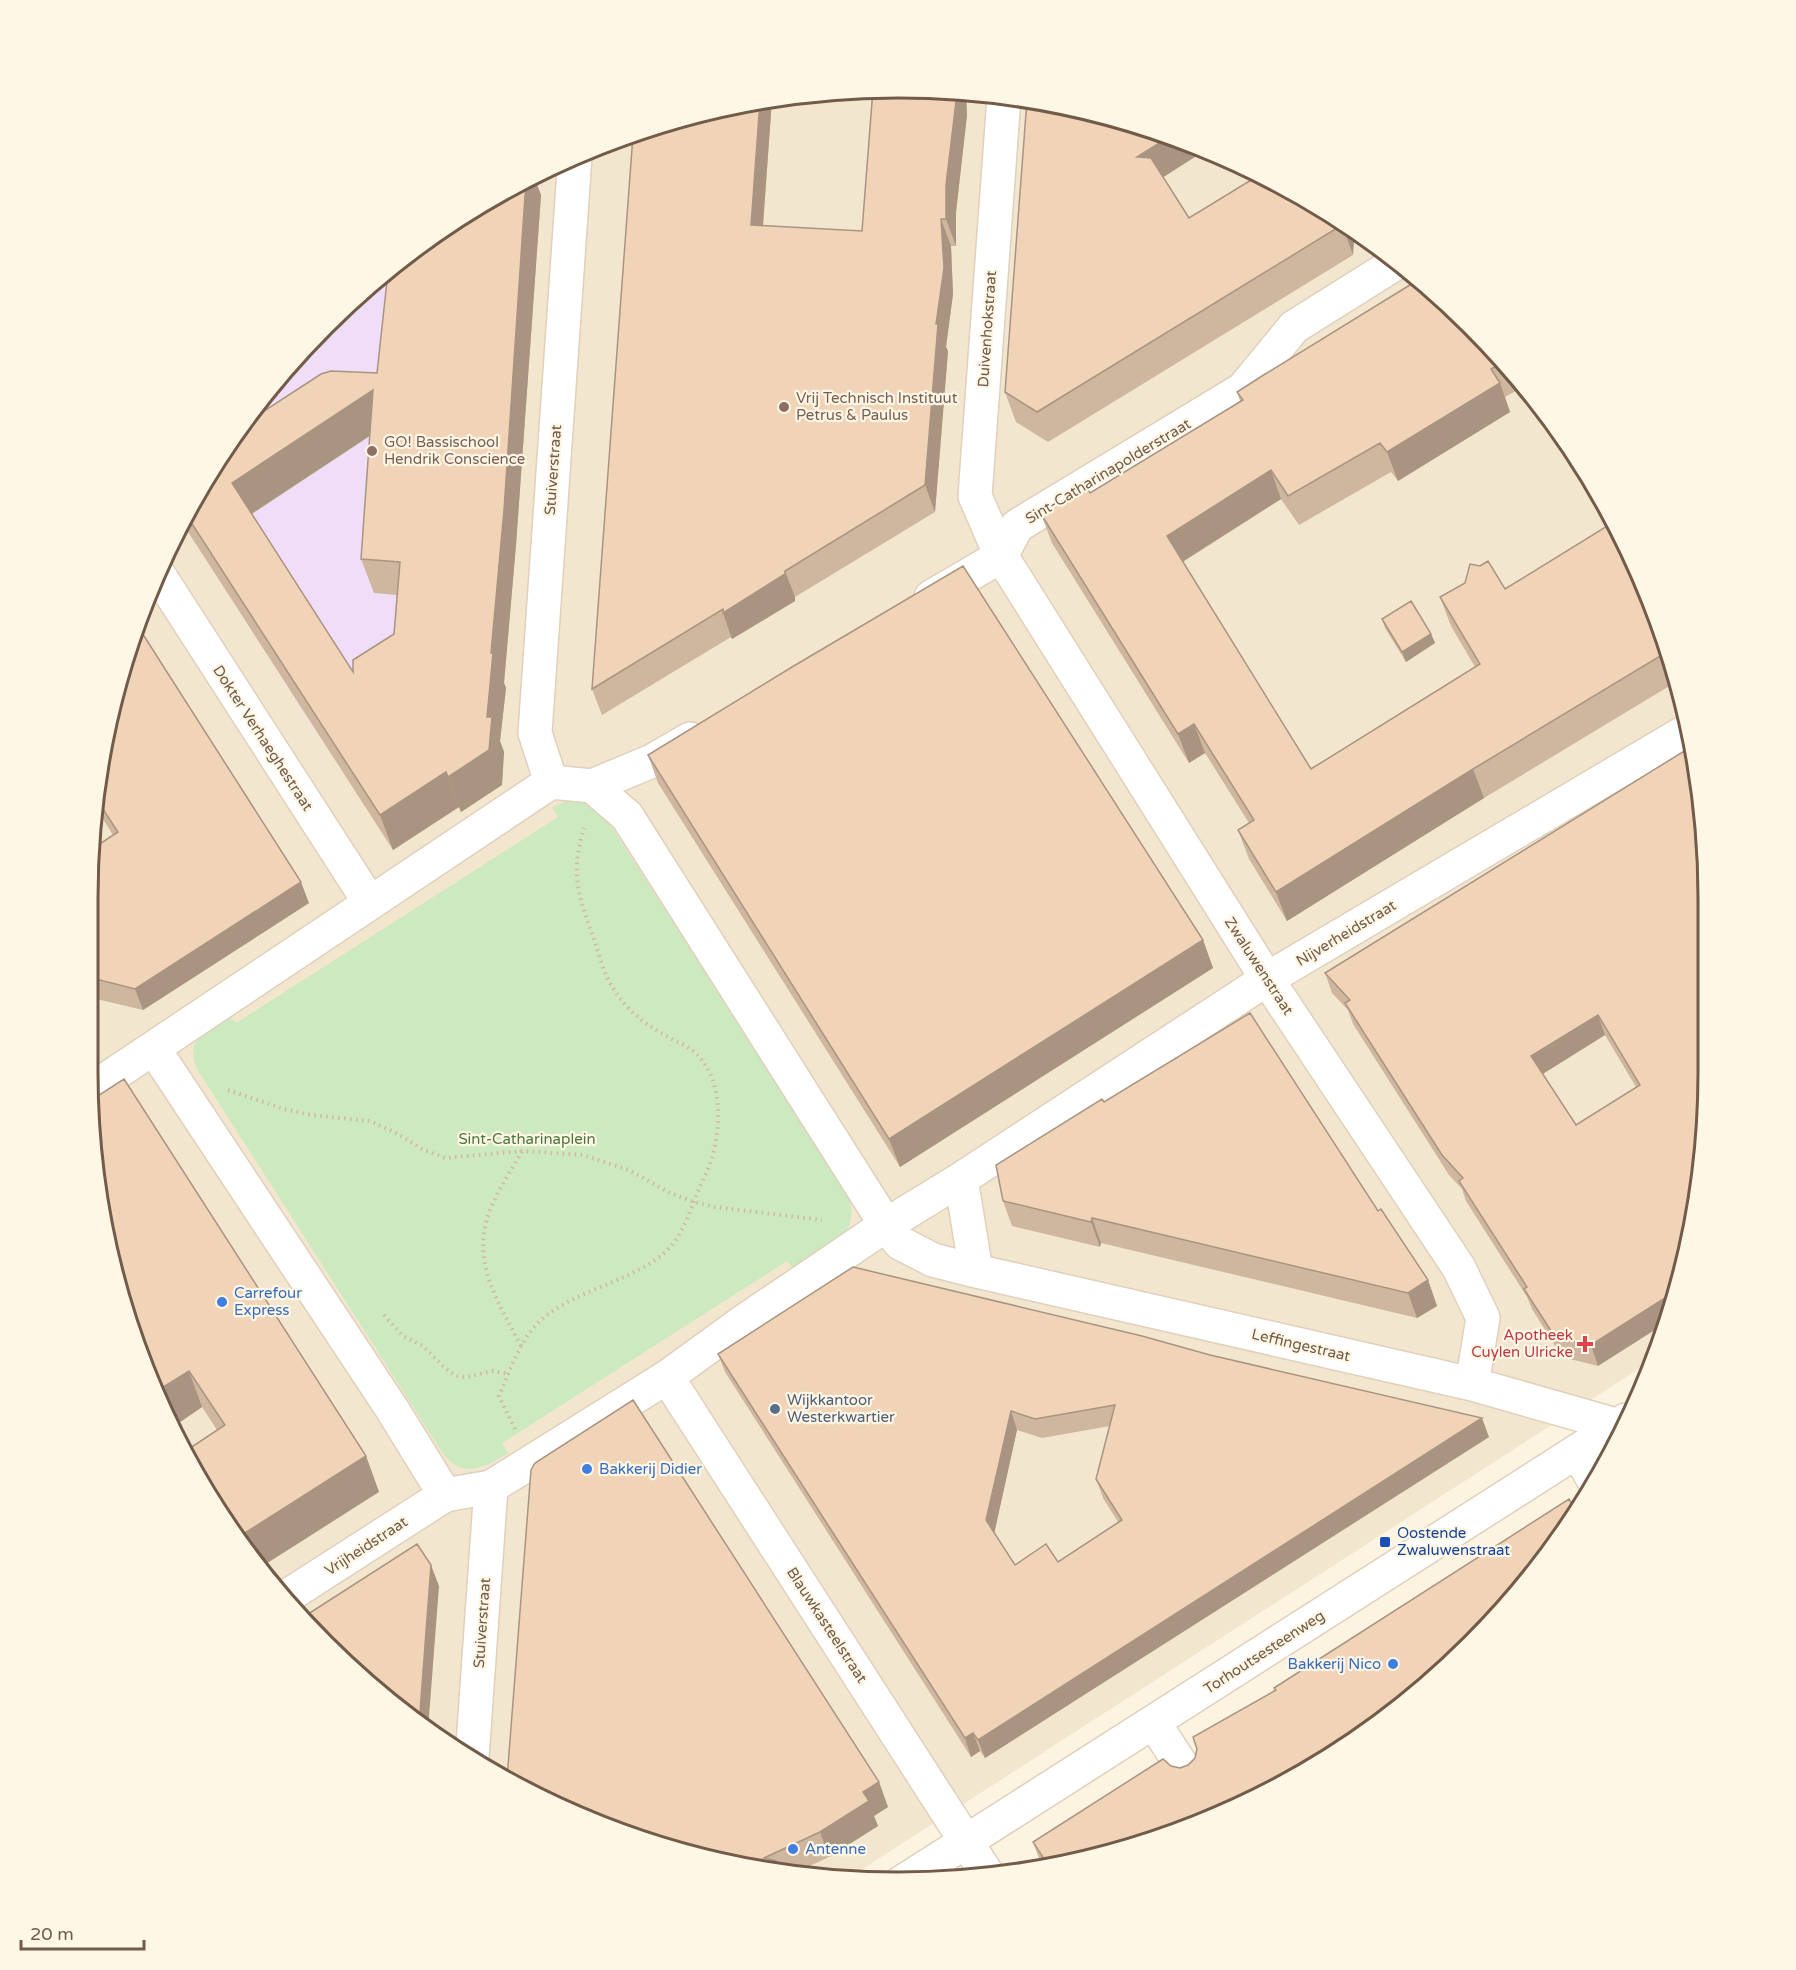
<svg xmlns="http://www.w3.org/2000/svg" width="1796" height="1970" font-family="'Varela Round',sans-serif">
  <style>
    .residential { fill: #f3e6cf }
    .education { fill: #f0ddf8 }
    .green { fill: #cde9bf }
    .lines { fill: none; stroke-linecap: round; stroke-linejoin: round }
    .minor-casing { stroke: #e0d0bc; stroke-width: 36 }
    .tertiary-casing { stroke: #e0d0bc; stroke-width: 36 }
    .path { stroke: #d5b79c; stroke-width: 4; stroke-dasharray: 1.5 4.5; stroke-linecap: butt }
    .minor { stroke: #fff; stroke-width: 33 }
    .tertiary { stroke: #fff; stroke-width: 33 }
    .wall { fill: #cfb69e; fill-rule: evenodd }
    .shaded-wall { fill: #a99481 }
    .building { fill: #f1d4b8; stroke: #a99481; stroke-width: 1.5; fill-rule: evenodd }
    .education-dot { fill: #8d6e63; stroke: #fff7e6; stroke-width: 2 }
    .shop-dot { fill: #3f7fe0; stroke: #fff7e6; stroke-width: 2 }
    .health-dot { fill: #e0444e; stroke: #fff7e6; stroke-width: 2 }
    .service-dot { fill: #5c6f8a; stroke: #fff7e6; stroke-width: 2 }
    .transit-dot { fill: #1a4fb4; stroke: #fff7e6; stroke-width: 2 }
    .labels { text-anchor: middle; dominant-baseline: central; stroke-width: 4.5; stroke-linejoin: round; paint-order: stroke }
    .street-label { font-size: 15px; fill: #725b48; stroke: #fff7e6 }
    .education-label { font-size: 15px; fill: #785e54; stroke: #fff7e6; text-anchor: start }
    .park-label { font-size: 15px; fill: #4c7840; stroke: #fff7e6 }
    .shop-label { font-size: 15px; fill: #366cbe; stroke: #fff7e6; text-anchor: start }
    .health-label { font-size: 15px; fill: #be3a42; stroke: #fff7e6; text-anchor: end }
    .service-label { font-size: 15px; fill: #4e5e75; stroke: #fff7e6; text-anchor: start }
    .transit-label { font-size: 15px; fill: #164399; stroke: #fff7e6; text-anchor: start }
    .rim { fill: none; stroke: #725b48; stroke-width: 3 }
  </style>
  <rect width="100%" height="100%" fill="#fcf3e0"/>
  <path class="residential" d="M898,87L1056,103L1208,149L1257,175L1348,223L1471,324L1572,447L1647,587L1693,739L1702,1178L1666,1332L1654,1359L850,1877L688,1855L539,1799L404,1715L255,1566L170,1430L103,1231L87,1072L89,845L103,739L149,587L224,447L325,324L447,224L587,149L739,103Z"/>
  <path class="education" d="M541,174L513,581L411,614L360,699L315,730L183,524L224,447L325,324L447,224Z"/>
  <path class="green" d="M569,800L587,802L606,818L844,1188C869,1233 826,1249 794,1270L787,1261L502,1443L508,1453C485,1468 461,1480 442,1452L197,1069C184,1039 207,1030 228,1014L236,1023L558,817L552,807Z"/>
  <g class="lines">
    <defs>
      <path id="minor" d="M1004,97L975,496L1001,556L1012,573L1267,979L1459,1268L1483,1318L1472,1384
        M157,572L370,903
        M931,597L1001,556L1017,526L1243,389L1294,327L1396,263
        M551,782L535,733L575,156
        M592,786L652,761L690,739
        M154,1049L392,1409L445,1495
        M89,1091L551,782L592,786L627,816L886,1225L900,1243L933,1260L976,1271L1472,1384L1623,1427
        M961,1179L976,1271
        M667,1377L987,1874
        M1577,1451L1596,1484
        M286,1597L445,1495L491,1487L667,1377L740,1324L886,1225L961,1179L1267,979L1690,729
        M1154,1723L1188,1775
        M472,1758L491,1487"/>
      <path id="tertiary" d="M901,1883L1626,1420"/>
    </defs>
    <use href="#minor" class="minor-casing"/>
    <use href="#tertiary" class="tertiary-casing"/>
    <path class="path" d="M228,1090L284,1109L311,1115L370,1121L394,1132L424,1150L445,1158L522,1151L583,1155L629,1170L670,1193L694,1202L715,1207L822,1220
      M384,1315L403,1336L423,1346L446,1369L456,1376L467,1377L492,1371L509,1374
      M521,1346C496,1298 468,1258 493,1203C501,1185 513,1168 522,1151
      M515,1429L499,1396C510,1370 519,1341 540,1321C576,1289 626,1284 663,1254C681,1239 688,1216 696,1196C701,1183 708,1171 712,1158C723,1120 723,1065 682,1044C655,1031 629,1015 613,988C604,975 600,957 595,942C586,917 575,891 577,863C578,851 581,839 584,828"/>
    <use href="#minor" class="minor"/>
    <use href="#tertiary" class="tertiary"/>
  </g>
  <path class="wall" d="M898,87L966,94L967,115L956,212V246H951L953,294L946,347L948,351L935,512L795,597V601L732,639L731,637L602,715L592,689L772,99L763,226L862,231Z
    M1027,100L1201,153L1163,177L1189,218L1250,180L1246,169L1348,223L1353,255L1048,442L1016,422L1005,392Z
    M534,177L541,195L516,545L504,683L506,688L500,741L504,752L502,785L461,812L459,807L393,850L183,524L224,447L377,373L447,224ZM370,436L361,559L374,593L397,595L394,634L353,672L252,514Z
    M1471,324L1523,387L1505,397L1510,412L1398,481L1391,472L1299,525L1281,499L1183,562L1311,769L1475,667L1451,626L1440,597L1505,589L1647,587L1676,682L1484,798L1287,921L1249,859L1238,830L1249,823L1205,753L1189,763L1052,543L1041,514L1090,493L1240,401L1237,392Z
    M1382,619L1431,634L1435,643L1406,662L1385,628Z
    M103,739L309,903L143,1010L88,997L89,851L113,835L101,816L95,799Z
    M1694,745L1598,1366L1562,1357L1532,1309L1527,1297L1466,1201L1462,1189L1449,1175L1353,1024L1348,1010L1332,993L1325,973ZM1605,1035L1636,1087L1576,1125L1542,1074Z
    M648,755L1203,940L1213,968L900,1167L658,783Z
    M1104,1102L1378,1211L1428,1280L1437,1306L1417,1318L1101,1243L1100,1247L1012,1226L1003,1201Z
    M103,1231L366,1456L379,1492L217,1430L202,1407L170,1429Z
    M718,1354L1489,1437L985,1758L980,1751L971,1757L725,1372ZM1110,1426L1096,1479L1103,1498L1118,1522L1058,1562L1015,1565L994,1533L1017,1430L1042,1438Z
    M1576,1511L1057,1867L1043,1869L1033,1842L1171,1766L1180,1768L1188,1765L1275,1691L1274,1688Z
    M879,1782L888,1807L874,1816L878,1826L829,1857L801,1870L688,1855Z"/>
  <path class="shaded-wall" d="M957,93L966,94L967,115L956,212V246L946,219V185Z
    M772,99L761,252L751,225L760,101Z
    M1169,137L1199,146L1201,153L1148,187L1137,157Z
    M534,177L541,195L516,545L504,683L506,688L500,741L504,752L502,785L461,812L448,777L491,653L526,181Z
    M941,219L951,246L953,294L946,347L948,351L935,512L925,485L936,324Z
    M1343,221L1355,229L1353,255L1342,225Z
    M1500,383L1510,412L1398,481L1387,452Z
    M373,390L386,425L245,518L232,483Z
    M1271,470L1281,499L1177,565L1167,536Z
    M785,571L795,597V601L732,639L723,613Z
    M1431,634L1435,643L1406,662L1402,652Z
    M1194,724L1205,753L1189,763L1178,734Z
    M1473,769L1484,798L1287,921L1276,892Z
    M446,772L459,807L393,850L380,815Z
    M301,882L309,903L143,1010L135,989Z
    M1203,940L1213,968L900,1167L889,1139Z
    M1598,1015L1605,1035L1538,1077L1531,1056Z
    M1092,1218L1101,1243L1100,1247L1091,1222Z
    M1428,1280L1437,1306L1417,1318L1408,1293Z
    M1676,1291L1669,1321L1598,1366L1591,1345Z
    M189,1371L202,1407L170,1429L157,1391Z
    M1011,1411L1017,1430L993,1539L986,1520Z
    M1482,1418L1489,1437L985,1758L978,1740Z
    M366,1456L379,1492L258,1569L255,1566L237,1538Z
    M431,1565L439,1586L428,1730L419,1725Z
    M973,1733L980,1751L971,1757L965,1738Z
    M879,1782L888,1807L874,1816L878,1826L829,1857L820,1832L863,1792Z
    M776,1861L779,1867L768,1866Z"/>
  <path class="building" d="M898,87L957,93L946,185V219H941L944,268L936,324H938L925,485L785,571V574L723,613V609L592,689L633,135L739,103L760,101L751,225L862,231L873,89Z
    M1027,100L1056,103L1169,137L1137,157L1151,158L1189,218L1253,179L1248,170L1343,221L1342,225L1037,412L1005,392Z
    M526,181L504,510L491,653H493L487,717H492L489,750L448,777L446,772L380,815L187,516L224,447L241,426L321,374L331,371L377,373L388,272L447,224ZM373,390L361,559L400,562L394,634L353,660V672L232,483Z
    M1418,280L1471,324L1503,363L1491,369L1500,383L1387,452L1380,443L1288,496L1271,470L1167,536L1311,769L1480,664L1440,597L1465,583L1470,564L1480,566L1488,561L1505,589L1612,523L1647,587L1667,652L1473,769L1276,892L1238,830L1254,820L1194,724L1178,734L1041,514L1086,486L1090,493L1243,400L1237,392L1262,376Z
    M963,566L1203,940L889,1139L648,755L792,667Z
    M1411,601L1431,634L1402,652L1382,619Z
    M137,625L301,882L135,989L88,977L89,851L118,832L95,797L96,793L97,792L96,791L103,739Z
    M1694,745L1709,898L1702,1178L1676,1291L1591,1345L1555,1337L1524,1289L1527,1287L1459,1181L1463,1178L1442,1155L1345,1003L1350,1000L1325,973ZM1598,1015L1640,1085L1576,1125L1531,1056Z
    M1250,1013L1378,1211L1381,1209L1428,1280L1408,1293L1092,1218L1091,1222L1003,1201L996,1165L1102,1099L1104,1102Z
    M124,1079L366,1456L237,1538L184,1452L225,1425L189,1371L157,1391L103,1231L90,1101Z
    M853,1267L1142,1336L1210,1355L1482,1418L978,1740L973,1733L965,1738L718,1354ZM1115,1405L1096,1479L1122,1520L1058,1562L1046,1544L1015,1565L986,1520L1011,1411L1035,1419Z
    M633,1400L879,1782L863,1792L869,1801L820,1832L764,1858L776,1861L768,1866L688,1855L539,1799L507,1779L531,1470L535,1463Z
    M1569,1499L1576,1511L1508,1607L1391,1716L1209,1821L1057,1867L1050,1868L1033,1842L1163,1759L1171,1766L1180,1768L1188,1765L1195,1758L1197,1749L1193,1737L1276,1690L1274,1688Z
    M417,1544L431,1565L419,1725L404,1715L305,1616Z"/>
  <g class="education-dot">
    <circle cx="784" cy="407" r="6"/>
    <circle cx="372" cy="451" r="6"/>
  </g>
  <g class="shop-dot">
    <circle cx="222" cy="1302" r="6"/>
    <circle cx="587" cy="1469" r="6"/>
    <circle cx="1393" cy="1664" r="6"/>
    <circle cx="793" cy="1849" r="6"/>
  </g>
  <path class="health-dot" d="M1582 1335h6v6h6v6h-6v6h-6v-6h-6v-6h6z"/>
  <circle class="service-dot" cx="775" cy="1409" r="6"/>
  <rect class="transit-dot" x="1379" y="1536" width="12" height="12" rx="3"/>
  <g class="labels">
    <g class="street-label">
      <text transform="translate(987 329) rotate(-86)">Duivenhokstraat</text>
      <text transform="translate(553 470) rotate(-86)">Stuiverstraat</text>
      <text transform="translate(1108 471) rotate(-31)">Sint-Catharinapolderstraat</text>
      <text transform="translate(263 738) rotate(57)">Dokter Verhaeghestraat</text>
      <text transform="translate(1346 933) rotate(-31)">Nijverheidstraat</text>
      <text transform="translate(1259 966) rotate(57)">Zwaluwenstraat</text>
      <text transform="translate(1301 1345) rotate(13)">Leffingestraat</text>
      <text transform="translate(366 1546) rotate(-33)">Vrijheidstraat</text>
      <text transform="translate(482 1623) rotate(-86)">Stuiverstraat</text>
      <text transform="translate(827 1625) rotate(57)">Blauwkasteelstraat</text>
      <text transform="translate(1264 1652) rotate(-33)">Torhoutsesteenweg</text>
    </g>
    <g class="education-label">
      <text x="796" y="398">Vrij Technisch Instituut<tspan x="796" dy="17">Petrus &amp; Paulus</tspan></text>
      <text x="384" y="442">GO! Bassischool<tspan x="384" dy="17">Hendrik Conscience</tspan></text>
    </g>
    <g class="park-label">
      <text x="527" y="1139">Sint-Catharinaplein</text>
    </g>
    <g class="shop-label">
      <text x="234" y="1293">Carrefour<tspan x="234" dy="17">Express</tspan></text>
      <text x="599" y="1469">Bakkerij Didier</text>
      <text x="1381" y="1664" text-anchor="end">Bakkerij Nico</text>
      <text x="805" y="1849">Antenne</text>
    </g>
    <g class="health-label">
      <text x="1573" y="1335">Apotheek<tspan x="1573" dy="17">Cuylen Ulricke</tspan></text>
    </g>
    <g class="service-label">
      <text x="787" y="1400">Wijkkantoor<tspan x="787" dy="17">Westerkwartier</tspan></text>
    </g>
    <g class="transit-label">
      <text x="1397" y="1533">Oostende<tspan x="1397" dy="17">Zwaluwenstraat</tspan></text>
    </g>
  </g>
  <path d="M0 0H1796V1970H0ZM898 98H898A800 800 0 0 1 1698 898V1072A800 800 0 0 1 898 1872H898A800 800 0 0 1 98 1072V898A800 800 0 0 1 898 98Z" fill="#fff7e6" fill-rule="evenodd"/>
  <path class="rim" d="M898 98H898A800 800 0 0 1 1698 898V1072A800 800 0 0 1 898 1872H898A800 800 0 0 1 98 1072V898A800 800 0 0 1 898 98Z"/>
  <path d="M21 1940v9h123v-9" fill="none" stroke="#725b48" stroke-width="3"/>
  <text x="30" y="1940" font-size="18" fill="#725b48" stroke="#fff7e6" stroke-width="4.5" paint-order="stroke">20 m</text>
</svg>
